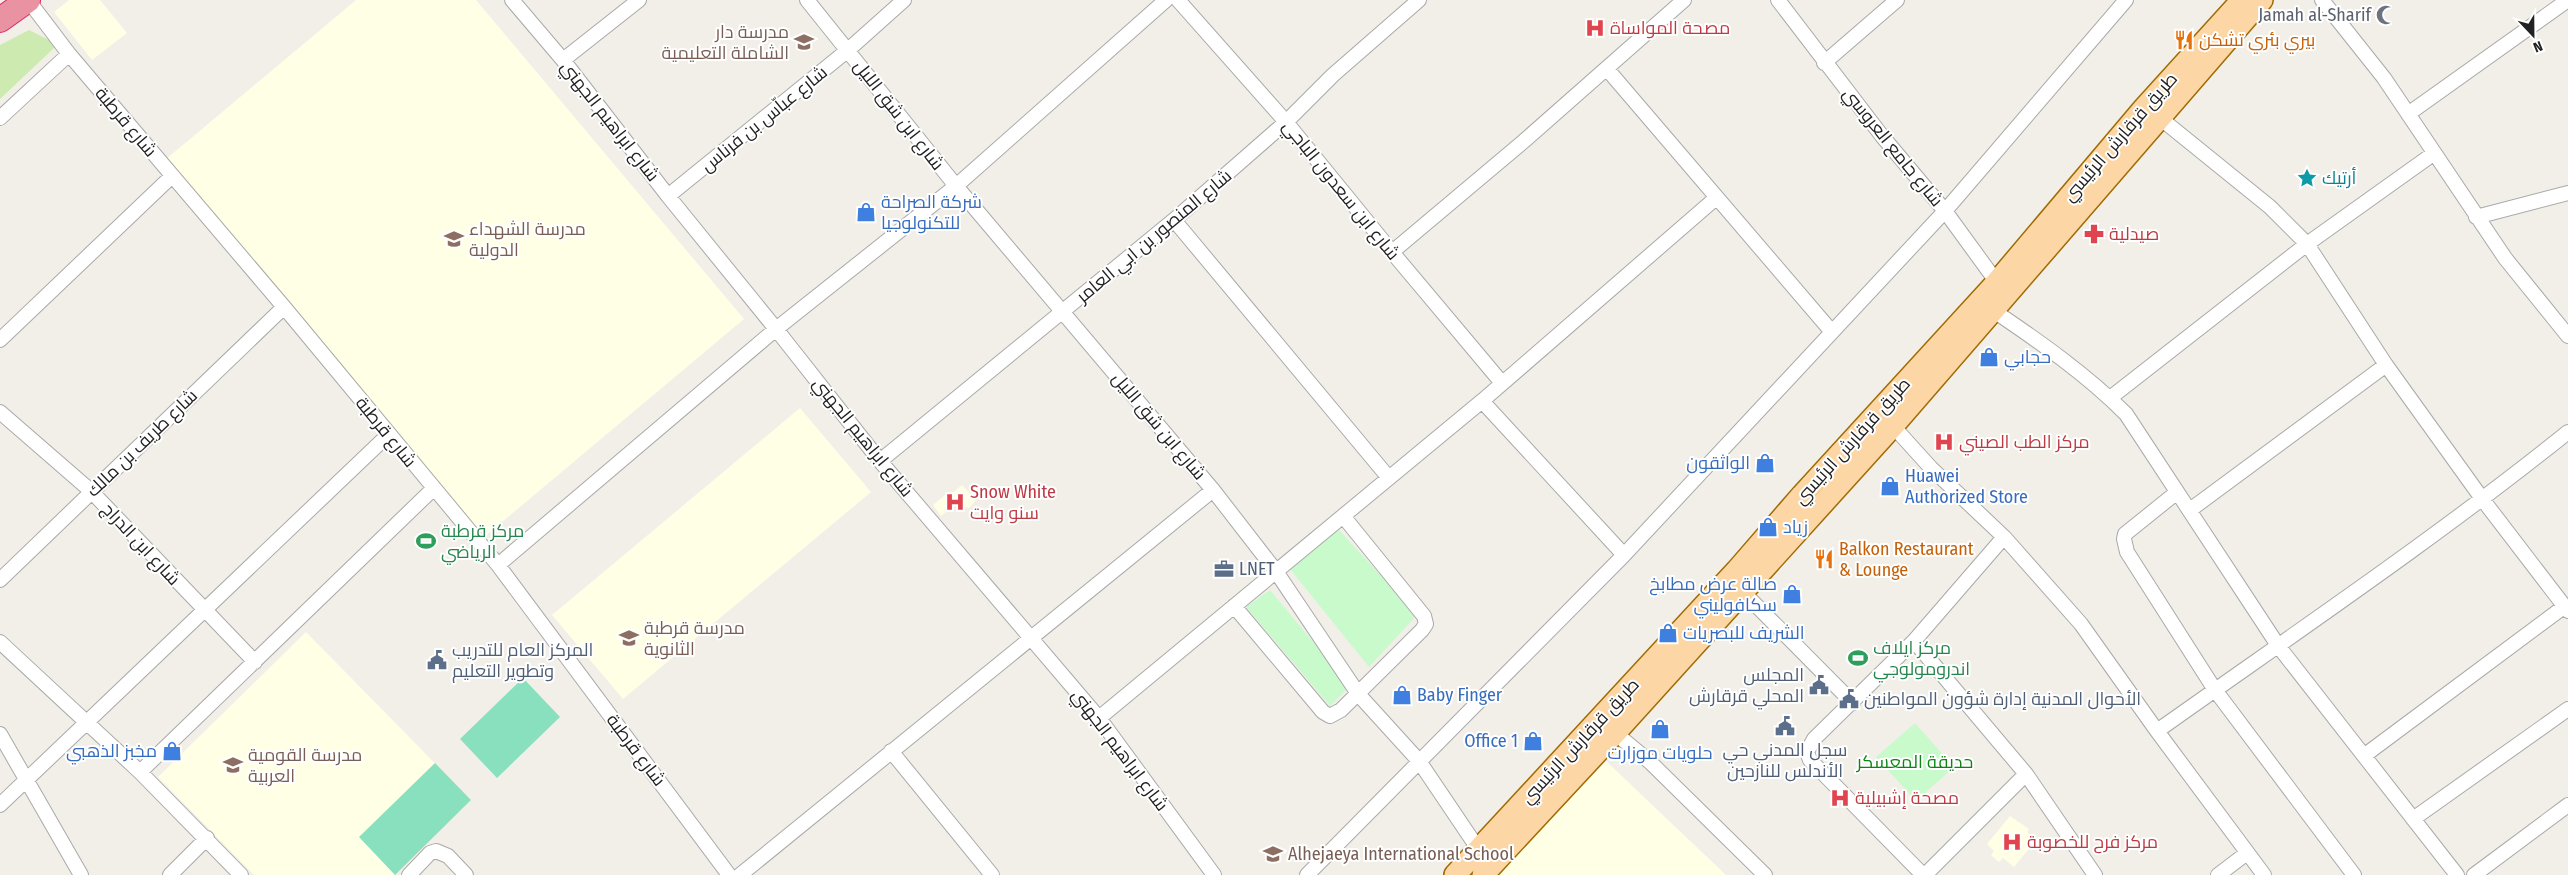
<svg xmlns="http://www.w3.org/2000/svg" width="2568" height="875" font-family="'Fira Sans Condensed',Cairo,sans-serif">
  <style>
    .education { fill: #ffffe5 }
    .grass { fill: #cdebb0 }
    .park { fill: #c8facc }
    .pitch { fill: #88e0be }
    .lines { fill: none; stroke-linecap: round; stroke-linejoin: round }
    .street-casing { stroke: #a9a9a9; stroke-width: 16 }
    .primary-casing { stroke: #a06b00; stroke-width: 24 }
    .highway-casing { stroke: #dc2a67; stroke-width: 26 }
    .street { stroke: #fff; stroke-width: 14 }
    .primary { stroke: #fcd6a4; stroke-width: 21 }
    .highway { stroke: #e892a2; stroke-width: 24 }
    .labels { text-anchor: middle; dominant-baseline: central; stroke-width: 4; stroke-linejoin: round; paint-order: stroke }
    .worship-label { font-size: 18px; fill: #5b616d; stroke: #fff; text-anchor: end }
    .health-label { font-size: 18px; fill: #be3a42; stroke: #fff; text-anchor: start }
    .education-label { font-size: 18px; fill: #785e54; stroke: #fff; text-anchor: start }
    .food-label { font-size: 18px; fill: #c56008; stroke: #fff; text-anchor: start }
    .street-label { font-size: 18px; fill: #222; stroke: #fff }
    .culture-label { font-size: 18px; fill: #0d838f; stroke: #fff; text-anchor: start }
    .shop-label { font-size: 18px; fill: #366cbe; stroke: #fff; text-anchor: start }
    .leisure-label { font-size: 18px; fill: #27864d; stroke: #fff; text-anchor: start }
    .service-label { font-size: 18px; fill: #4e5e75; stroke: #fff; text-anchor: start }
    .park-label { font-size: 18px; fill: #0c8416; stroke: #fff }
  </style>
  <rect width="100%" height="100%" fill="#f2efe9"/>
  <path class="education" d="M69,0H100L127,33L92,60L54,12Z
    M356,0H476L744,319L483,538L165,160Z
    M800,408L871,492L623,699L552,615Z
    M962,485L976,500L969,508L955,505L941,516L933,505L945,495L949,496Z
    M306,632L471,800L394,875H254L158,777Z
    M1606,761L1726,875H1497Z
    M2010,816L2029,829L2027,832L2036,840L2014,867L2003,858L1999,862L1991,855L1994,851L1987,844Z"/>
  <path class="grass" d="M29,30L55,43L54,48L0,99V45Z"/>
  <path class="park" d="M1339,530L1417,615L1369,667L1286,564Z
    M1270,590L1350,686L1330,706L1246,607Z
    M1915,723L1954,767L1916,801L1876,757Z"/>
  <path class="pitch" d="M523,678L560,717L497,778L460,739Z
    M435,763L471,800L395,875L359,837Z"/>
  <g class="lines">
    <defs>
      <path id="street" d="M28,0L69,54L284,307L498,565L729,875
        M512,0L563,60L668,196L776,329L880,461L1099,718L1214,875
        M807,0L956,186L1213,490L1275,570L1359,695L1419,761L1483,856
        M1178,0L1286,122L1392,252L1502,383
        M1778,0L1882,136L1945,211L2001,288
        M2322,0L2384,78L2505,258L2568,336
        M563,60L639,0
        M1824,63L1897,0
        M1607,69L1832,332
        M2408,114L2568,0
        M0,118L69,54
        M2160,118L2270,207L2307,244L2386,365L2483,500L2568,611
        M668,196L848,50L904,0
        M2476,217L2568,193
        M1174,220L1389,478
        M1392,252L1524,141L1684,0
        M1994,311C2040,342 2087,375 2126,414L2279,647L2457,875
        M0,340L172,176
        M2110,398L2307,244L2433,154
        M1482,401L1624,555
        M0,412L91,491L255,662
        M1893,426L1931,468L2004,537L2081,624L2157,731L2264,875
        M880,461L1174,220L1286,122L1333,75L1419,0
        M2176,493L2125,534L2124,539L2127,552L2215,690L2354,875
        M2190,510L2386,365
        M498,565L776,329L956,186L1166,0
        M0,580L284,307
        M1743,592L1853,703
        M1234,606L1323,712L1330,716L1341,710L1422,630L1426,624L1424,616L1343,516
        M1914,641L2026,774L2095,875
        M0,642L140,772L241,875
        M1099,718L1482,401L1716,198
        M2157,731C2295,633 2436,538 2568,432
        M1615,733L1650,762L1765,875
        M0,734L81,875
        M891,751L992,875
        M2365,755L2565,606
        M140,772L433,489
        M0,805L388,435
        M2413,819L2568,709
        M170,875L207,838
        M409,875L430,853L436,851L448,856L466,875
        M740,875L1213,490
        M1307,875L1624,555L1945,211L2126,0
        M1923,875L1810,760L1807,752L1814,739L1914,641L2004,537
        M1925,875L2026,774
        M2218,875L2247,853
        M2474,875L2568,805"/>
      <path id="primary" d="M1455,875L1737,570L1802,495L1996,283L2144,108L2242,0
        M1483,875L1615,733L1893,426L2262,0"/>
      <path id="highway" d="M0,20L28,0"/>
    </defs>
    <use href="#street" class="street-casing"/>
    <use href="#primary" class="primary-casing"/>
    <use href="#highway" class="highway-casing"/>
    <use href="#street" class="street"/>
    <use href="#primary" class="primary"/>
    <use href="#highway" class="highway"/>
  </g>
  <defs>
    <symbol id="mosque-bare" viewBox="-9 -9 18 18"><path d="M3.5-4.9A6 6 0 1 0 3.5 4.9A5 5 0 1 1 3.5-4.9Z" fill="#6b7280" stroke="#fff" stroke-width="2.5" paint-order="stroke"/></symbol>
    <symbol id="hospital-bare" viewBox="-9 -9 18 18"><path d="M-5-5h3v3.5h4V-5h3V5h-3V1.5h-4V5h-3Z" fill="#e0444e" stroke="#fff" stroke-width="2.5" paint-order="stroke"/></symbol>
    <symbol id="restaurant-bare" viewBox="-9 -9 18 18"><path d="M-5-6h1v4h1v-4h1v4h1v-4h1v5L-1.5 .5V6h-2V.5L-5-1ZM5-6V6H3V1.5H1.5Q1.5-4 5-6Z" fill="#e8710a" stroke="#fff" stroke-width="2.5" paint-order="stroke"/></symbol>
    <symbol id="school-bare" viewBox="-9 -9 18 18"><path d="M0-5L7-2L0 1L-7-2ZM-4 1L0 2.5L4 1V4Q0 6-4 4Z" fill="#8d6e63" stroke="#fff" stroke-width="2.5" paint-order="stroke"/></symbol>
    <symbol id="sight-bare" viewBox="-9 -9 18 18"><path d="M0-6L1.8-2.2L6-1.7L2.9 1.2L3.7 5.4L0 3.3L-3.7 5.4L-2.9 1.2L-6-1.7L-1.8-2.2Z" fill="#0f9aa8" stroke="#fff" stroke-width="2.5" paint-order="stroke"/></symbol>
    <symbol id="shop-bare" viewBox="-9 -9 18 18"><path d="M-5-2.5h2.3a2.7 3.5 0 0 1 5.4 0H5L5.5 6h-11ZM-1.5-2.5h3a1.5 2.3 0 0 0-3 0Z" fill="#3f7fe0" stroke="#fff" stroke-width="2.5" paint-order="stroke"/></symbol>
    <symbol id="pharmacy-bare" viewBox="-9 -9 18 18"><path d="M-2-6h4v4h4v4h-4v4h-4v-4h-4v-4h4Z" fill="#e0444e" stroke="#fff" stroke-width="2.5" paint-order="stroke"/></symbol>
    <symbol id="stadium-bare" viewBox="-9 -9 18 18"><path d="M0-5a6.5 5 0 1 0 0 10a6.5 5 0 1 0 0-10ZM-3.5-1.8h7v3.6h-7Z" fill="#2e9e5b" stroke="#fff" stroke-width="2.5" paint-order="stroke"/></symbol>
    <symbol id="office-bare" viewBox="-9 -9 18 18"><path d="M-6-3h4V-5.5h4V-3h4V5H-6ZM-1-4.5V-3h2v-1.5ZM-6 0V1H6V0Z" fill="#5c6f8a" stroke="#fff" stroke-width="2.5" paint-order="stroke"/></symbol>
    <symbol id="civic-bare" viewBox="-9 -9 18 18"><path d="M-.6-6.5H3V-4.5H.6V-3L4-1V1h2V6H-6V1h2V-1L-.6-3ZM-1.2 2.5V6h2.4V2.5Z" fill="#5c6f8a" stroke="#fff" stroke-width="2.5" paint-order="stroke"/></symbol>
    <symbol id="university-bare" viewBox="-9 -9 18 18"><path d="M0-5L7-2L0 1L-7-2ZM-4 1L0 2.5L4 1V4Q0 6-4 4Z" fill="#8d6e63" stroke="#fff" stroke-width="2.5" paint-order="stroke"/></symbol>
  </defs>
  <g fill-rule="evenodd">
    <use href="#mosque-bare" x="2372" y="1" width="28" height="28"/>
    <use href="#hospital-bare" x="1581" y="14" width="28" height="28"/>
    <use href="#restaurant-bare" x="2170" y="26" width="28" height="28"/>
    <use href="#school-bare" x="790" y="28" width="28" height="28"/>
    <use href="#sight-bare" x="2293" y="164" width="28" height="28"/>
    <use href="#shop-bare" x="852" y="198" width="28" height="28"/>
    <use href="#pharmacy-bare" x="2080" y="220" width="28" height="28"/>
    <use href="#school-bare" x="440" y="225" width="28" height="28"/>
    <use href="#shop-bare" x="1975" y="343" width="28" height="28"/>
    <use href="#hospital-bare" x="1930" y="428" width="28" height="28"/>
    <use href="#shop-bare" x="1751" y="449" width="28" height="28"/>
    <use href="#shop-bare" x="1876" y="472" width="28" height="28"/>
    <use href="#hospital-bare" x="941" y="488" width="28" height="28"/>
    <use href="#shop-bare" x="1754" y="513" width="28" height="28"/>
    <use href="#stadium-bare" x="412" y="527" width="28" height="28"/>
    <use href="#restaurant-bare" x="1810" y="545" width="28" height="28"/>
    <use href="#office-bare" x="1210" y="555" width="28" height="28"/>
    <use href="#shop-bare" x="1778" y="580" width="28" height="28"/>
    <use href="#shop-bare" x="1654" y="619" width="28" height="28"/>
    <use href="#school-bare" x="615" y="624" width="28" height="28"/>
    <use href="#stadium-bare" x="1844" y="644" width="28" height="28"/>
    <use href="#civic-bare" x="423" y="646" width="28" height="28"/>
    <use href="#civic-bare" x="1805" y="671" width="28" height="28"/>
    <use href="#shop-bare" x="1388" y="681" width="28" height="28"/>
    <use href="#civic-bare" x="1835" y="685" width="28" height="28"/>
    <use href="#civic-bare" x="1771" y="712" width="28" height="28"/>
    <use href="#shop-bare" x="1646" y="715" width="28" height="28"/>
    <use href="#shop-bare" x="1519" y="727" width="28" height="28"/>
    <use href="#shop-bare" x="158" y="737" width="28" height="28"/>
    <use href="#school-bare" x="219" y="751" width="28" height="28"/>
    <use href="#hospital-bare" x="1826" y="784" width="28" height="28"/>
    <use href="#hospital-bare" x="1998" y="828" width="28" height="28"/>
    <use href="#university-bare" x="1259" y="840" width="28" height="28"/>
  </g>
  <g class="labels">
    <g class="worship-label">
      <text x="2371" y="15">Jamah al-Sharif</text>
    </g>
    <g class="health-label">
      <text x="1610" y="28">مصحة المواساة</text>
      <text x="2109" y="234">صيدلية</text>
      <text x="1959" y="442">مركز الطب الصيني</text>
      <text x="970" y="492">Snow White<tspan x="970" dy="21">سنو وايت</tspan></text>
      <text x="1855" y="798">مصحة إشبيلية</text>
      <text x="2027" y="842">مركز فرح للخصوبة</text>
    </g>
    <g class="education-label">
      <text x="789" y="32" text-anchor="end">مدرسة دار<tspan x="789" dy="21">الشاملة التعليمية</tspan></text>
      <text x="469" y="229">مدرسة الشهداء<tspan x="469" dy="21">الدولية</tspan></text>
      <text x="644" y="628">مدرسة قرطبة<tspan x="644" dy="21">الثانوية</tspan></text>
      <text x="248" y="755">مدرسة القومية<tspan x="248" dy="21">العربية</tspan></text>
      <text x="1288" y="854">Alhejaeya International School</text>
    </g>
    <g class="food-label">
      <text x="2199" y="40">بيري بئري تشكن</text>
      <text x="1839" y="549">Balkon Restaurant<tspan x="1839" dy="21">&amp; Lounge</tspan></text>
    </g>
    <g class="street-label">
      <text transform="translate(899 115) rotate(52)">شارع ابن شق الليل</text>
      <text transform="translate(764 119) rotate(-39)">شارع عباّس بن فرناس</text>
      <text transform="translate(610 121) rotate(52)">شارع ابراهيم الجهني</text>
      <text transform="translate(126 122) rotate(50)">شارع قرطبة</text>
      <text transform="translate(2120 137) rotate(-49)">طريق قرقارش الرئيسي</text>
      <text transform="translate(1893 147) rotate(51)">شارع جامع العروسي</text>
      <text transform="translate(1341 190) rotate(51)">شارع ابن سعدون الباجي</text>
      <text transform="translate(1154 236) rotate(-40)">شارع المنصور بن ابي العامر</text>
      <text transform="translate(1159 426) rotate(50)">شارع ابن شق الليل</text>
      <text transform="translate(386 432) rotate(51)">شارع قرطبة</text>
      <text transform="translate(863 437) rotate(51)">شارع ابراهيم الجهني</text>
      <text transform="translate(1852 441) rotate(-48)">طريق قرقارش الرئيسي</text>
      <text transform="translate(142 443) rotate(-44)">شارع طريف بن مالك</text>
      <text transform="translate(141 544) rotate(47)">شارع ابن الدراج</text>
      <text transform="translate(1580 741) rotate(-47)">طريق قرقارش الرئيسي</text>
      <text transform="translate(636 750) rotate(53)">شارع قرطبة</text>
      <text transform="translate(1120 750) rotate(53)">شارع ابراهيم الجهني</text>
    </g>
    <g class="culture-label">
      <text x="2322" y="178">أرتيك</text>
    </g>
    <g class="shop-label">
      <text x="881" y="202">شركة الصراحة<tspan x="881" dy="21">للتكنولوجيا</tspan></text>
      <text x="2004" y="357">حجابي</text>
      <text x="1750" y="463" text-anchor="end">الواثقون</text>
      <text x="1905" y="476">Huawei<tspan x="1905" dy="21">Authorized Store</tspan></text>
      <text x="1783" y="527">زياد</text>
      <text x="1777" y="584" text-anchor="end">صالة عرض مطابخ<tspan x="1777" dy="21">سكافوليني</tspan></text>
      <text x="1683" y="633">الشريف للبصريات</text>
      <text x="1417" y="695">Baby Finger</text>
      <text x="1518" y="741" text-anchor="end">Office 1</text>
      <text x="157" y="751" text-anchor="end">مخبز الذهبي</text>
      <text x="1660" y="753" text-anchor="middle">حلويات موزارت</text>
    </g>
    <g class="leisure-label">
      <text x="441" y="531">مركز قرطبة<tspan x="441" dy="21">الرياضي</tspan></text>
      <text x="1873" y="648">مركز ايلاف<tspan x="1873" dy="21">اندرومولوجي</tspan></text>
    </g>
    <g class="service-label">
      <text x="1239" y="569">LNET</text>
      <text x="452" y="650">المركز العام للتدريب<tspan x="452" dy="21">وتطوير التعليم</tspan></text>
      <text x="1804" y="675" text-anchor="end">المجلس<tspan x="1804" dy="21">المحلي قرقارش</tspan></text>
      <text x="1864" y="699">الأحوال المدنية إدارة شؤون المواطنين</text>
      <text x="1785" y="750" text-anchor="middle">سجل المدني حي<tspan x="1785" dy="21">الأندلس للنازحين</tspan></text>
    </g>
    <g class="park-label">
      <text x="1915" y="762">حديقة المعسكر</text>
    </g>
  </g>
  <g transform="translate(2533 35) rotate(158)" stroke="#ffffff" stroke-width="4" paint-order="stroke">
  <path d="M0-4L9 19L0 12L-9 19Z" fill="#222222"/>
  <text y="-8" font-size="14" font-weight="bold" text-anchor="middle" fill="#222222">N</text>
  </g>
</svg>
